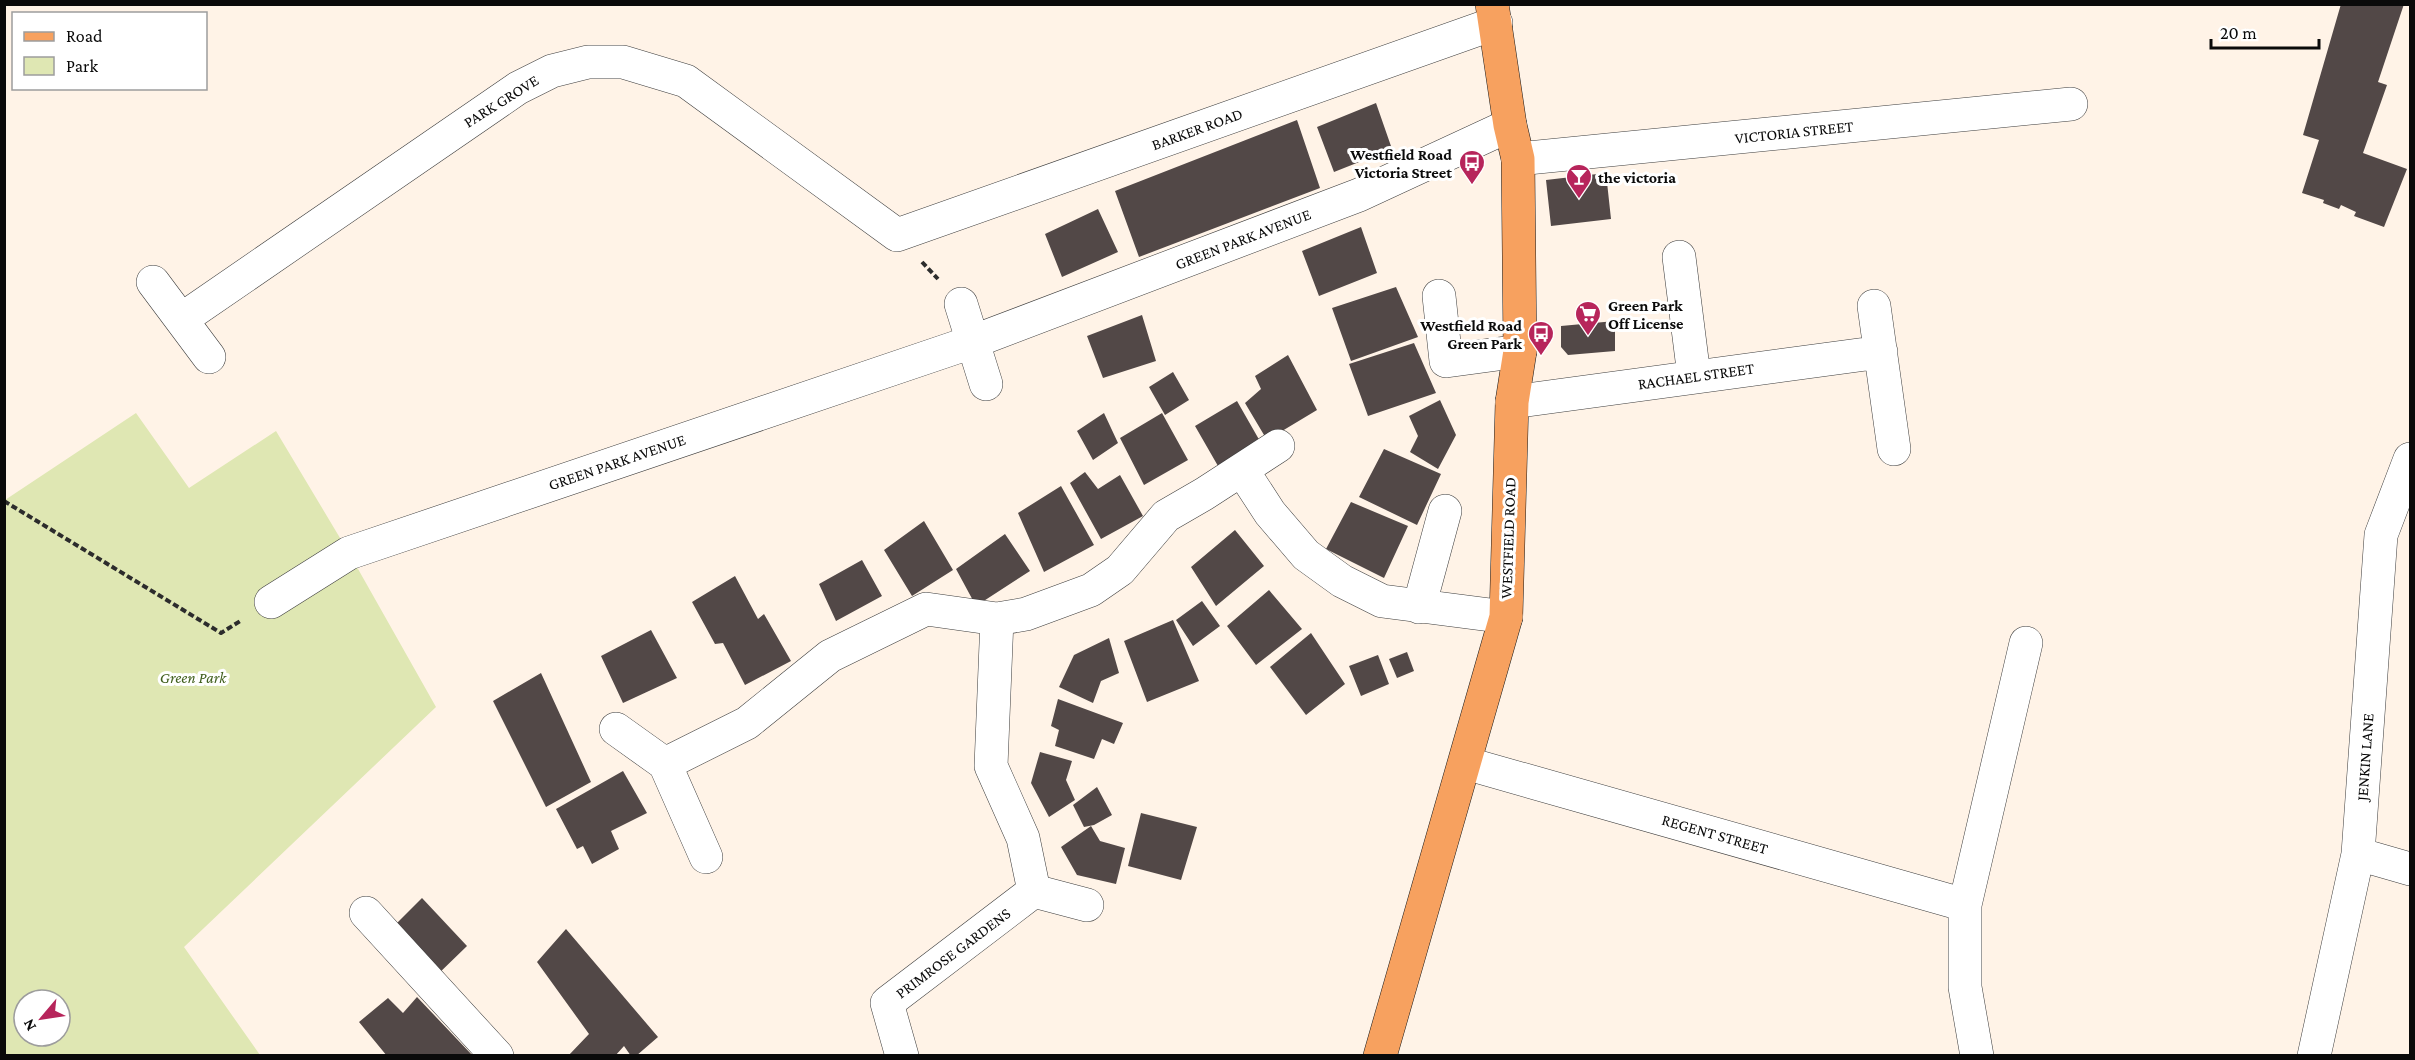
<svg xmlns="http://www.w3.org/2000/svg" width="2415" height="1060" font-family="'Crimson Pro',serif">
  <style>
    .green { fill: #dfe7b3; fill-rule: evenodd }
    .building { fill: #524847 }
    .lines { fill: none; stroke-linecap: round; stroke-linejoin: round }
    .minor-casing { stroke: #3d3d3d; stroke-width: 34 }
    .major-casing { stroke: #1b1b1b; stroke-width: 34 }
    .path { stroke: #2c2c2c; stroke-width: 4; stroke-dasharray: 6 3; stroke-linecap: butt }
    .minor { stroke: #fff; stroke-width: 33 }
    .major { stroke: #f7a15f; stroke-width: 33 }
    .labels { text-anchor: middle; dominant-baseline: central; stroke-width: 6; stroke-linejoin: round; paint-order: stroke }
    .street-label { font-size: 16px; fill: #0a0a0a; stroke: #fff }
    .poi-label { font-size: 16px; font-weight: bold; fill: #0a0a0a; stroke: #fff; text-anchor: end }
    .park-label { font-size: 16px; font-style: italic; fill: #405f1d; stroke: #fff }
  </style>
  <rect width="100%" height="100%" fill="#fff3e7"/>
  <path class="green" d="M136,413L189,488L276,431L349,553L436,707L184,947L260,1055L5,1056V500ZM24,1000H60V1036H24Z"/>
  <path class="building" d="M2341,4H2404L2378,82L2387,85L2363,153L2407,169L2384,227L2354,216L2356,212L2341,205L2339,209L2323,203L2324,200L2302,193L2319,140L2303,135Z
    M1376,103L1392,149L1334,172L1317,127Z
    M1297,120L1320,188L1139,257L1115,191Z
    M1606,173L1611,219L1551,226L1546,180Z
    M1098,209L1118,252L1062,277L1045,234Z
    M1361,227L1377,273L1319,296L1302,251Z
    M1396,287L1418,337L1351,361L1332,308Z
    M1142,315L1156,361L1103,378L1087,336Z
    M1615,321V351L1568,355L1561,347V326Z
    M1414,343L1436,393L1368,416L1349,364Z
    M1288,355L1317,410L1267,440L1245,403L1261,389L1255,376Z
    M1173,372L1189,400L1165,415L1149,387Z
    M1440,400L1456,435L1438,469L1410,452L1418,436L1409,416Z
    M1237,401L1261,443L1218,466L1195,426Z
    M1104,413L1118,443L1093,460L1077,431Z
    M1162,413L1188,460L1144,485L1120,438Z
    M1384,449L1441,474L1417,525L1359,497Z
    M1085,472L1098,489L1120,475L1143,516L1101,539L1070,483Z
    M1061,486L1094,545L1044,572L1018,513Z
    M1351,502L1408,526L1384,578L1326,549Z
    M924,521L953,570L912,596L884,550Z
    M1235,530L1264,566L1216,606L1191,567Z
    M1005,534L1030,571L976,606L956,569Z
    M862,560L882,596L836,621L819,584Z
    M735,576L758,619L764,614L791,661L745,685L723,643L715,644L692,602Z
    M1269,590L1302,629L1256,665L1227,626Z
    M1202,601L1220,626L1193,646L1176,620Z
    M1173,620L1199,681L1147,702L1124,641Z
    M651,630L677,678L623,703L601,656Z
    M1311,633L1345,684L1306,715L1270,667Z
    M1109,638L1119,673L1101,681L1093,703L1059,687L1074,655Z
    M1407,652L1414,671L1397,678L1389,659Z
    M1378,655L1389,684L1361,696L1349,666Z
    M541,673L591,782L546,807L493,701Z
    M1058,699L1123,723L1114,744L1102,739L1094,759L1055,746L1059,730L1051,726Z
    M1040,752L1072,761L1066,780L1075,800L1049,817L1031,783Z
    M623,771L647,813L611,831L619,849L592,864L583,846L577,849L556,809Z
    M1097,787L1112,815L1094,825L1084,827L1073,805Z
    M1141,813L1197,827L1181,880L1128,866Z
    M1091,826L1100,841L1125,848L1116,884L1077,875L1061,847Z
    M422,898L467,946L433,979L391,929Z
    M566,929L658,1037L636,1056H631L624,1046L615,1056H568L589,1034L537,962Z
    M417,997L473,1056H387L359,1022L388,998L403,1013Z"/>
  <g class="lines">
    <defs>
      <path id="minor" d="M1518,159L2071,104
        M1679,257L1694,376
        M153,282L209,357
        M1439,296L1446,361L1520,351
        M961,304L986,384
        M1874,306L1894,449
        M182,319L518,88L552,71L588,62H623L686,81L897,235L1496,23
        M1512,402L1881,352
        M1242,470L1270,513L1306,555L1342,581L1382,601L1506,617
        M271,602L349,553L972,342L1359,195L1510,125
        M1419,607L1445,511
        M616,729L665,764
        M1465,763L1965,905
        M2358,854L2410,869
        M706,857L665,764L747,723L830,656L926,609L997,619L1026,614L1091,590L1120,570L1166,516L1204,494L1278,446
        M1034,891L1087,905
        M366,913L497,1056
        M902,1056L887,1003L1034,891L1023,838L991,766L997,619
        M1977,1056L1965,987V905L2026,643
        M2314,1056L2358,854L2381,535L2410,459"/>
      <path id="major" d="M1380,1056L1506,617L1512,402L1520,351L1518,159L1510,125L1492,4"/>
    </defs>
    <use href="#minor" class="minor-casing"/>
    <use href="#major" class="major-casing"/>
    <path class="path" d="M922,262L938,279
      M4,501L221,633L242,620"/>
    <use href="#minor" class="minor"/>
    <use href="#major" class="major"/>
  </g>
  <defs>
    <symbol id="bus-pin" viewBox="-11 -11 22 30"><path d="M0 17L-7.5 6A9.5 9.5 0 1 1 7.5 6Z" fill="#b7255b" stroke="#fff"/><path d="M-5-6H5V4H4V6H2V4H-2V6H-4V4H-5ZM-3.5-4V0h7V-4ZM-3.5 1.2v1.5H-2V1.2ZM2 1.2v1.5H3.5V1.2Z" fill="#fff"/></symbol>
    <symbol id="bar-pin" viewBox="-11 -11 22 30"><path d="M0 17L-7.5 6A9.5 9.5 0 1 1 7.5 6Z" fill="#b7255b" stroke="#fff"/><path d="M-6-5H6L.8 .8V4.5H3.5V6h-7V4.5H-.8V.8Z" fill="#fff"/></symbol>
    <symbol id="supermarket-pin" viewBox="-11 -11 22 30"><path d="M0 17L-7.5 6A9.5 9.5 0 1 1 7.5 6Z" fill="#b7255b" stroke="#fff"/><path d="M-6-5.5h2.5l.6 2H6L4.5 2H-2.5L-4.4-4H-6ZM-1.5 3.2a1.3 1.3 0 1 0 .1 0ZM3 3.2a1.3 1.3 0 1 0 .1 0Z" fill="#fff"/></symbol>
  </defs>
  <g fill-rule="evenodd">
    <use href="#bus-pin" x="1457" y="148" width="30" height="40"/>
    <use href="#bar-pin" x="1564" y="162" width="30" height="40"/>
    <use href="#supermarket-pin" x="1573" y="299" width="30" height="40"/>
    <use href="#bus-pin" x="1526" y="319" width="30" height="40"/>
  </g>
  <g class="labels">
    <g class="street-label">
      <text transform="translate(501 101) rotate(-32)">PARK GROVE</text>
      <text transform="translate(1197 129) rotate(-20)">BARKER ROAD</text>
      <text transform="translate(1794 132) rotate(-6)">VICTORIA STREET</text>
      <text transform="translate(1243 239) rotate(-21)">GREEN PARK AVENUE</text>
      <text transform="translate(1696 376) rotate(-8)">RACHAEL STREET</text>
      <text transform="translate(617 462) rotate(-19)">GREEN PARK AVENUE</text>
      <text transform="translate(1508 538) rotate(-88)">WESTFIELD ROAD</text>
      <text transform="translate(2365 757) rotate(-86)">JENKIN LANE</text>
      <text transform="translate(1715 834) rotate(16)">REGENT STREET</text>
      <text transform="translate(953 953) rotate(-37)">PRIMROSE GARDENS</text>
    </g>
    <g class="poi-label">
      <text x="1452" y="154">Westfield Road<tspan x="1452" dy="18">Victoria Street</tspan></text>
      <text x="1598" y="177" text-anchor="start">the victoria</text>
      <text x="1608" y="305" text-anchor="start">Green Park<tspan x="1608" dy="18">Off License</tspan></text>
      <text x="1522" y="325">Westfield Road<tspan x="1522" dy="18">Green Park</tspan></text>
    </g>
    <g class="park-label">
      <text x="193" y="677">Green Park</text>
    </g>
  </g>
  <rect width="2415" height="1060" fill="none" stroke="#0a0a0a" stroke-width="12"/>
  <rect x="12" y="12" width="195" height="78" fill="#ffffff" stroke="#9d9d9d" stroke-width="1.5"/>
  <rect x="24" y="32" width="30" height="9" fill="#f7a15f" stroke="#9d9d9d" stroke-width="1.5"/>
  <text x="66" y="42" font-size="18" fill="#0a0a0a">Road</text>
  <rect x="24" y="57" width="30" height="18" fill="#dfe7b3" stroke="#9d9d9d" stroke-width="1.5"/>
  <text x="66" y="72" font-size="18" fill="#0a0a0a">Park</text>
  <g transform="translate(42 1018) rotate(241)"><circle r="28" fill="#ffffff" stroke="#9d9d9d" stroke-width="1.5"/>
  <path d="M0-4.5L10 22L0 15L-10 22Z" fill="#b7255b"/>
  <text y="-9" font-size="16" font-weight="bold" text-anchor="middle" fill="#0a0a0a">N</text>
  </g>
  <path d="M2211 39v9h108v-9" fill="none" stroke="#0a0a0a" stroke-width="3"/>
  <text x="2220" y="39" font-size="18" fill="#0a0a0a" stroke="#ffffff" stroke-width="4.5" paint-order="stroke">20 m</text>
</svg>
